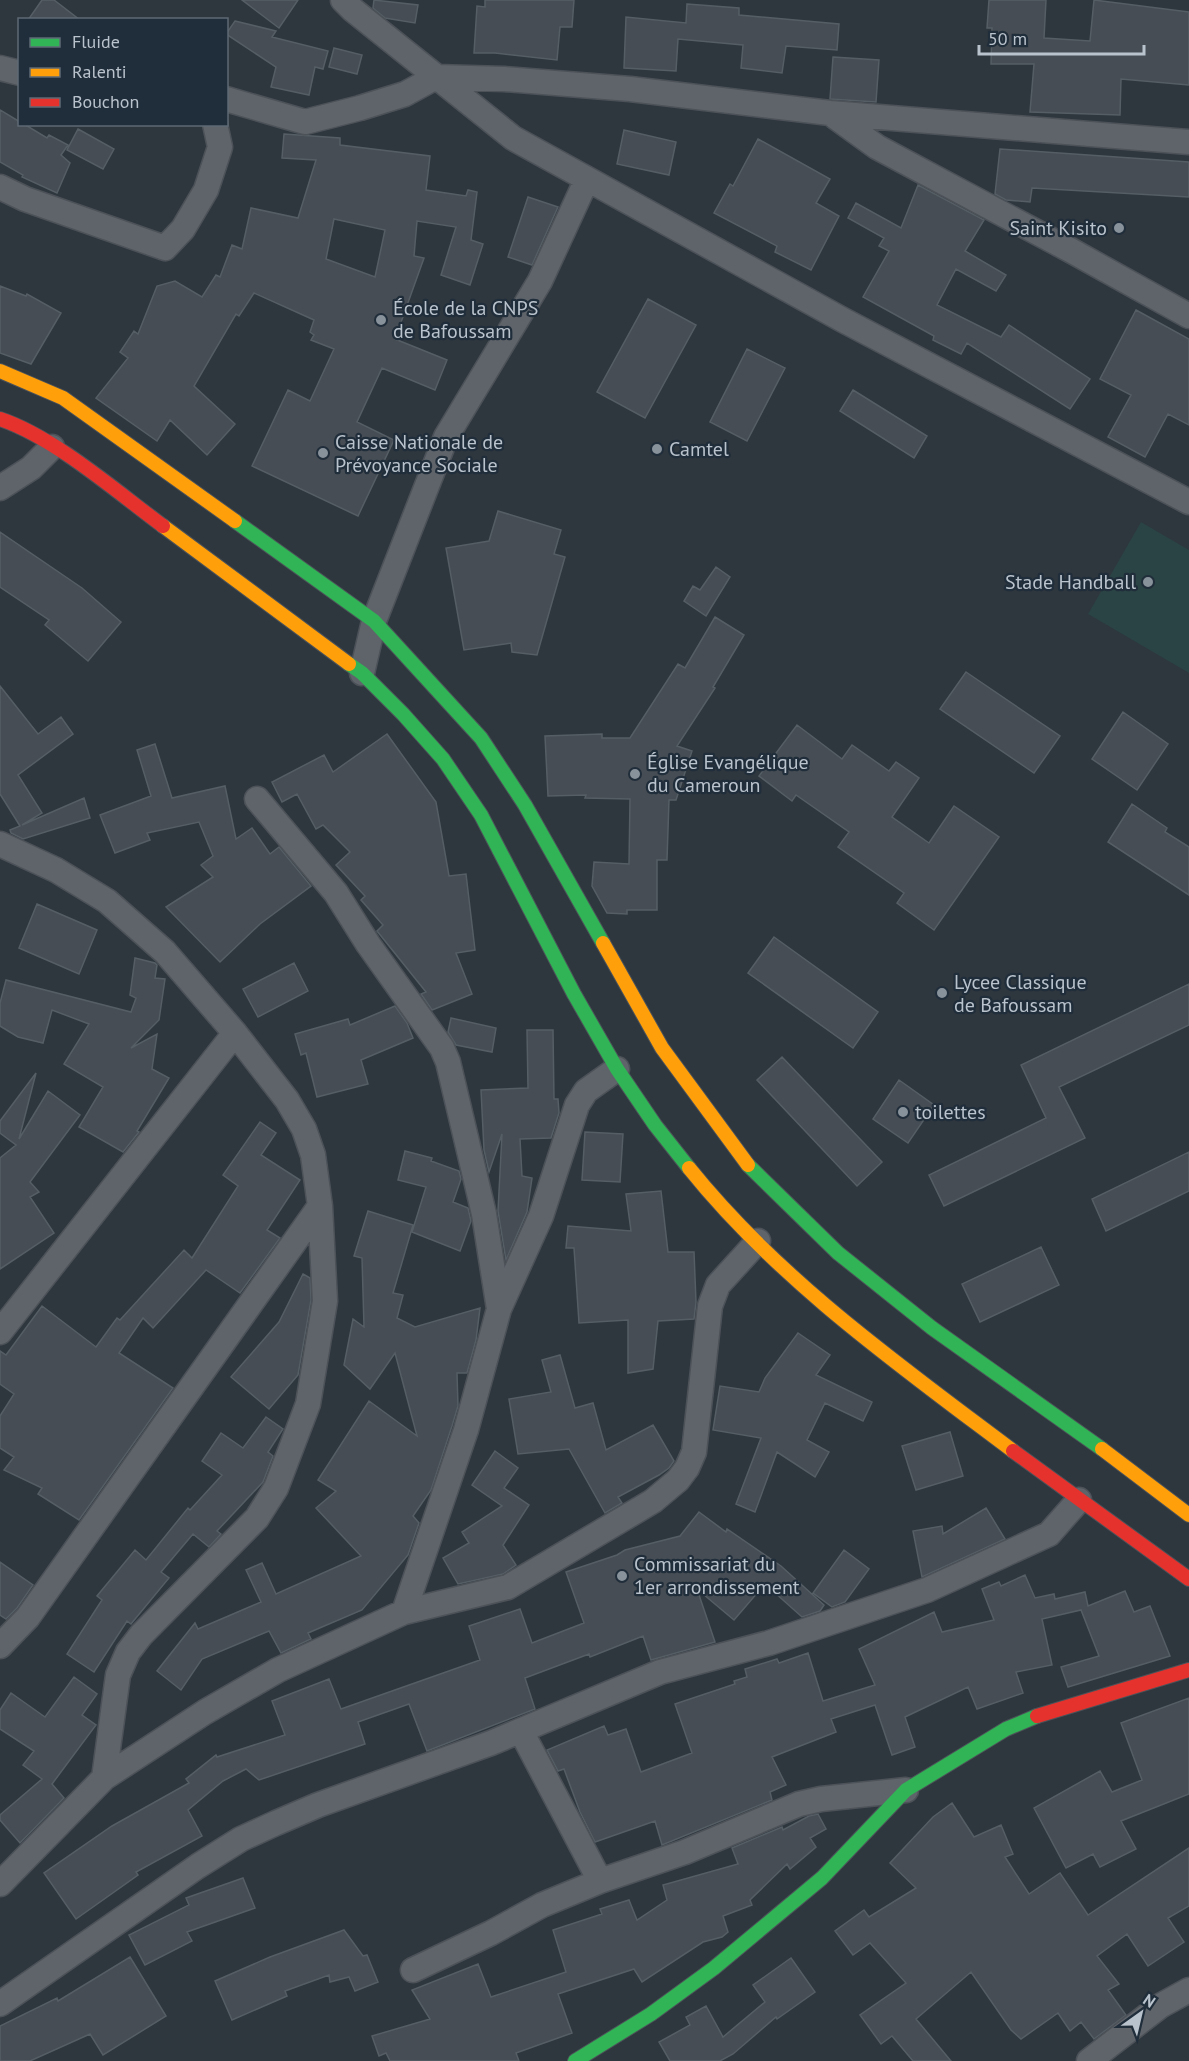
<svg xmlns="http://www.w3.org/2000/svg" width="1189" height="2061" font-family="'PT Sans',sans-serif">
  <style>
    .green { fill: #2a4344 }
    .building { fill: #464d54; stroke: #565e65; stroke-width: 1.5; fill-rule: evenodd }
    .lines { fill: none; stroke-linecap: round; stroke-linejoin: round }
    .street-casing { stroke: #4c5258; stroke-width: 27 }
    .fast-casing { stroke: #4c5258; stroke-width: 16 }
    .slow-casing { stroke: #4c5258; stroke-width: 16 }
    .jam-casing { stroke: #4c5258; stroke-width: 16 }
    .street { stroke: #5f646b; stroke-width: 24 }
    .fast { stroke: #30b455; stroke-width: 14 }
    .slow { stroke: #ff9f0a; stroke-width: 14 }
    .jam { stroke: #e5322d; stroke-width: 14 }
    .poi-dot { fill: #88929b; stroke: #202d3a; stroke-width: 2 }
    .labels { text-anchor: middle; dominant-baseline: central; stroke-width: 4.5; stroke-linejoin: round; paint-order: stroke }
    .poi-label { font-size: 20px; fill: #b9c3cd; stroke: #202d3a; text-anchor: start }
  </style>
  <rect width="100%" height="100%" fill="#2e363e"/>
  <path class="green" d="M1141,522L1189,550V673L1088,614Z"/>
  <path class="building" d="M42,0H54L80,20H28Z
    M242,0H298L279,28Z
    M374,0L418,5L415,23L385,18L373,8Z
    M485,0H574L572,27H560L557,60L495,53H474L477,6L485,7Z
    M989,0H1046L1044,38L1090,41L1094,0L1189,12V85L1121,79L1120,115L1030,112L1034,64H991L992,28H987Z
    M687,4L739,8V15L839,24L837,50L786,46L782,73L741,68L743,45L678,39L676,71L624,68L626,17L686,23Z
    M235,21L276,31L272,37L328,51L323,69L315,67L309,95L271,87L276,67L226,34Z
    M334,48L362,55L357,74L329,67Z
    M833,57L879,60L876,102L830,99Z
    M0,110L20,122V124H24L47,138L49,135L68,145L61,155L70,163L57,193L22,177L23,175L0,162Z
    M78,129L114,149L103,169L67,150Z
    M624,130L676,142L669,175L617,164Z
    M284,134L340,138V145L430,156L426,190L466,196L468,190L477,192L471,240L483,244L470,285L441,275L456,227L417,221L414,256L424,258L395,339L447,360L435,390L382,368L357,422L394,440L358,516L252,466L288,390L310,401L334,349L311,340L314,335L310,332L314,320L254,293L239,316L236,314L194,386L235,424L207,455L170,420L157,441L96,398L128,358L120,352L134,331L138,334L157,286L175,281L202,297L216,275L220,277L232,245L242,249L251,208L298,218L316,160L282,158ZM334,219L385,230L375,277L326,259Z
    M758,139L830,179L816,203L839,216L811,270L775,252L777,246L714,213L730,184L733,186Z
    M1000,149L1189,162V197L1032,188L1030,202L1006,200L995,194Z
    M918,185L984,220L965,251L1006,275L996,291L956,269L937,305L1001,337L1009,325L1090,379L1070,409L967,343L961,354L933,340L934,336L863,297L889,251L879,246L884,238L848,218L856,203L901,228Z
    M528,197L558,207L532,265L508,257Z
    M0,286L26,296L27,294L61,313L31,364L0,353Z
    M648,299L696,325L645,418L597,392Z
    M1136,310L1189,339V425L1168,414L1145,457L1108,437L1131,395L1100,379Z
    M747,349L785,368L747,441L710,422Z
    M853,390L927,436L914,458L840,411Z
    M498,511L561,530L554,554L565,557L537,655L512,652L511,643L464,650L446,548L489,541Z
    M0,532L82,588L121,622L88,661L45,625L49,620L0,587Z
    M716,567L730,577L706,616L684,601L693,586L700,590Z
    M715,617L744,635L713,687L715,688L677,746L692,751L676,800H669L667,860H657V910H627V914L607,913L592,886L594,862L629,864L630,799L585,798L586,795L548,796L545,736L602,734V738H630L678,664L685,668Z
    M966,672L1060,736L1034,773L940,709Z
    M0,686L38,734L61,717L73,734L18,775L42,813L22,825L84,798L90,818L23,839L11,833L10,830L20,826L0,794Z
    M1123,712L1168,744L1137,790L1092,759Z
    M797,725L842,759L852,745L889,771L896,762L919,778L892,817L929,843L954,806L999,837L934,930L897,903L904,893L838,847L849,832L796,795L792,801L759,776Z
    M387,734L436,802L449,876L466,874L475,950L456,953L472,994L432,1010L421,994L426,992L377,931L383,925L361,900L365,896L336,865L350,852L323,825L316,829L297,794L282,802L272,782L324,755L333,772Z
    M155,744L172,798L225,786L236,839L252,828L270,854L279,847L311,886L260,924L220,962L166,907L213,877L201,865L213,856L199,822L147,833L150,840L115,853L100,815L151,796L137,750Z
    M1132,804L1167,828L1165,832L1189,847V895L1108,842Z
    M37,904L97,930L79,974L19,948Z
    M774,937L878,1012L853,1048L748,973Z
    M135,958L155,963L157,965L155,978L165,979L159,1020L131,1048L157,1034L152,1069L169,1078L137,1131L139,1132L123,1152L79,1127L103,1087L64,1064L89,1024L52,1010L43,1043L18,1037L0,1026V1003L6,980L131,1012L136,998L130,995Z
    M294,963L308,991L258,1017L243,989Z
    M1189,984V1025L1059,1087L1085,1138L944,1206L929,1175L1046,1118L1021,1065Z
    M395,1006L407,1023L413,1038L361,1060L368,1084L317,1097L306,1053L301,1055L295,1034L348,1019L350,1025Z
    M451,1018L496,1028L492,1052L456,1045L448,1032Z
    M527,1030H553L554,1099H558L559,1113L551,1138L520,1139L522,1176L532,1178L527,1212L506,1260L498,1211L502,1134L489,1172L484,1150L481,1090L528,1088Z
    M782,1057L882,1162L857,1186L757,1080Z
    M36,1073L19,1139L48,1091L80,1115L30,1182L39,1192L30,1197L54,1233L0,1269V1158L16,1145L0,1133V1121Z
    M899,1080L934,1105L908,1143L873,1119Z
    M260,1122L276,1133L261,1155L300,1180L267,1230L280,1238L240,1293L206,1270L153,1328L143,1318L119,1353L173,1388L79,1520L38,1494L42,1488L4,1470L14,1457L0,1448V1416L14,1394L0,1384V1351L6,1355L42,1306L96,1347L117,1318L120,1320L184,1250L192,1258L238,1186L223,1175Z
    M585,1132L623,1134L620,1182L582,1180Z
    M405,1151L432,1158L431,1161L459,1171L461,1179L453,1202L468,1208L471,1221L460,1251L412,1232L426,1187L398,1180Z
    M1189,1152V1191L1106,1231L1092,1199Z
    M661,1191L668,1252H694L696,1302L694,1319L658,1321L653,1369L628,1373V1320L579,1323L574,1248H566L568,1226L631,1231L626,1194Z
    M368,1211L413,1225L393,1293L403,1295L397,1318L415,1327L480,1308L476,1340L467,1373H457L458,1406L452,1426L431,1490L413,1516L419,1523L408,1555L362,1610L308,1633L311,1639L281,1653L269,1631L202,1659L181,1690L157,1671L195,1623L198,1629L261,1602L246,1570L262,1563L276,1594L361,1556L316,1508L336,1491L318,1480L369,1401L417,1436L395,1353L370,1389L344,1365L353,1319L364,1327L362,1258L354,1256Z
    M1041,1247L1059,1285L980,1322L962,1284Z
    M303,1274L310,1278L311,1300L298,1375L269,1409L231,1377L279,1322Z
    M798,1333L830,1355L816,1375L872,1402L863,1421L825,1403L807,1440L829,1452L815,1477L777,1452L755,1512L736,1504L761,1438L713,1430L720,1386L759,1392L765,1378Z
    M560,1355L575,1408L593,1403L606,1450L653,1425L674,1461L669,1468L659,1475L618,1497L622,1503L605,1513L569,1449L518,1454L509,1399L551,1392L542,1360Z
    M266,1417L283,1429L268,1452L273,1456L263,1482L217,1531L221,1534L209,1547L193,1534L161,1572L169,1578L131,1624L127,1621L94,1672L67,1654L102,1600L97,1596L135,1550L146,1560L188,1508L190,1510L222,1475L202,1461L221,1433L243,1448Z
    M950,1432L963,1476L916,1490L902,1446Z
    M495,1451L518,1468L504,1488L529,1505L503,1545L516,1565L503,1574L458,1584L443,1558L469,1543L462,1532L502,1506L472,1485Z
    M986,1508L1005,1539L922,1577L913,1531L942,1526L943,1534Z
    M699,1512L726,1532L727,1529L781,1566L824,1605L820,1611L802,1617L765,1584L734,1620L697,1589L715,1642L651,1660L643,1636L590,1657L589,1654L525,1678L535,1709L427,1751L409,1704L358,1722L365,1744L259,1780L246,1769L223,1781L188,1810L202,1836L136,1872L138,1875L76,1919L44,1873L112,1826L189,1783L186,1779L216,1755L217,1757L285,1735L272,1701L329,1679L341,1709L480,1660L469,1626L520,1609L532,1643L584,1623L566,1572L617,1555L625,1550L680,1536Z
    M844,1550L869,1569L845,1602L832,1607L813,1593Z
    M0,1562L33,1585L17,1608L6,1619L0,1615Z
    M1025,1575L1035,1598L1054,1594L1055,1599L1085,1592L1088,1606L1125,1591L1134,1612L1150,1606L1170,1656L1068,1687L1061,1667L1099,1656L1081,1610L1042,1619L1052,1665L1016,1672L1023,1693L977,1709L968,1687L905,1717L915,1747L892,1755L875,1705L831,1719L836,1732L772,1757L786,1785L770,1792L772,1800L662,1845L655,1821L595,1842L580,1812L564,1769L558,1771L547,1750L604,1726L608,1735L626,1729L641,1772L692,1753L675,1704L735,1684L734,1681L747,1677L745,1669L777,1659L779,1663L808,1653L823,1701L875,1685L859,1649L934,1612L942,1632L994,1620L982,1589L999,1582L1001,1586Z
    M74,1677L97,1694L82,1715L96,1725L52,1784L64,1798L20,1843L0,1820V1815L42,1779L23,1765L34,1751L0,1729V1710L11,1693L45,1717Z
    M1189,1698V1794L1121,1821L1136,1849L1100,1867L1093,1854L1066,1868L1034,1808L1100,1771L1112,1792L1142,1780L1121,1723Z
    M952,1803L974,1837L1001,1825L1013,1854L1005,1857L1029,1894L1060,1873L1088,1915L1189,1848V1906L1168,1918L1184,1942L1148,1966L1127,1934L1097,1956L1119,1984L1108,1990L1126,2015L1094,2039L1081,2022L1070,2031L1058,2013L1021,2039L1011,2030L971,1972L916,2019L951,2061H913L892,2036L881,2044L860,2015L906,1983L870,1943L853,1955L835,1931L864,1910L869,1917L916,1888L890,1863L933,1817Z
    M818,1814L826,1829L810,1838L816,1847L790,1869L787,1864L750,1900L752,1905L723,1916L728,1932L722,1937L703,1942L642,1982L634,1969L558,1994L572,2033L516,2053L519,2061H390L386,2053L379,2056L372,2036L430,2019L412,1990L478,1964L491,1997L566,1972L553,1930L602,1914L600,1909L629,1900L637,1920L667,1900L663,1885L738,1864L732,1848L782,1827L783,1830L809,1816Z
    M243,1878L255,1908L187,1932L192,1941L145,1965L129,1935L189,1905L186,1898Z
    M344,1930L363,1956L367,1955L378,1982L355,1991L349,1977L330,1982L329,1975L285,1991L287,1996L232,2020L215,1981L270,1957Z
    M130,1957L166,2016L103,2055L90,2034L30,2061H0V2026L57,1998L58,2001Z
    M791,1958L815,1992L777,2019L776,2017L733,2054L720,2061H670L659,2042L690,2025L686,2017L706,2006L723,2037L765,2002L753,1985Z"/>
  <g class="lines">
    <defs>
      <path id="street" d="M343,0L353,10L513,138L843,320L1189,502
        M0,68L20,73
        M226,99L305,122L360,108L405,94L436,77L504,79L630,89L830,113L1189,142
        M830,113L877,147L1072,251L1189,316
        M0,187L25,199L165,248L183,229L206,190L220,147L215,124
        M0,488L31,468L52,447
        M362,673L374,621L446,437L540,281L587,179
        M257,799L336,893L368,944L442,1048L448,1062L484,1214L499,1309
        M0,844L56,870L107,901L165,952L235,1033L287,1100L304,1129L313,1155L320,1206L325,1301L308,1404L276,1488L257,1518L141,1635L128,1652L118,1675L104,1778
        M0,1332L235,1033
        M404,1612L466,1430L499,1309L541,1216L577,1105L586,1091L617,1069
        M0,1646L28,1617L320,1206
        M521,1731L600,1881
        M0,1884L104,1778L205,1712L278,1670L404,1612L508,1587L653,1501L678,1480L687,1468L694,1452L710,1306L718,1285L758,1241
        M413,1970L491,1933L542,1905L600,1881L685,1852L799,1804L821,1799L906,1790
        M0,2004L198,1866L241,1839L276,1823L318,1805L491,1743L660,1672L769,1643L927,1590L1049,1534L1079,1500
        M1089,2061L1160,2006L1189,1990"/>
      <path id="fast" d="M235,521L374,621L481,738L525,805L603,943
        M349,664L362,673L403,714L443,759L481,815L574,994L617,1069L655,1125L689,1168
        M748,1165L838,1253L932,1328L1102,1449
        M575,2061L651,2014L714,1968L822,1878L906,1790L1006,1729L1037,1716"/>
      <path id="slow" d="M0,371L63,398L235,521
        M163,526L349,664
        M603,943L662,1048L748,1165
        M689,1168C779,1280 899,1365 1013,1451
        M1102,1449L1189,1515"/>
      <path id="jam" d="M0,419C54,437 117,492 163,526
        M1013,1451L1189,1579
        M1037,1716L1189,1670"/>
    </defs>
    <use href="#street" class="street-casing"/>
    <use href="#fast" class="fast-casing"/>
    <use href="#slow" class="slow-casing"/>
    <use href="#jam" class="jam-casing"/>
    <use href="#street" class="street"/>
    <use href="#fast" class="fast"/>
    <use href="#slow" class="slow"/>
    <use href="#jam" class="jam"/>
  </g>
  <g class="poi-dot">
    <circle cx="1119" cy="228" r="6"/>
    <circle cx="381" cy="320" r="6"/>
    <circle cx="657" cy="449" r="6"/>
    <circle cx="323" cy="453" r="6"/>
    <circle cx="1148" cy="582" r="6"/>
    <circle cx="635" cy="774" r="6"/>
    <circle cx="942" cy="993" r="6"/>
    <circle cx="903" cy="1112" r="6"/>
    <circle cx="622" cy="1576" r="6"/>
  </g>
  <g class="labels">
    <g class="poi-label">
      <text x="1107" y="228" text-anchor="end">Saint Kisito</text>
      <text x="393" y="308">École de la CNPS<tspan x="393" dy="23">de Bafoussam</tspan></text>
      <text x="335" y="442">Caisse Nationale de<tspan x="335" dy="23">Prévoyance Sociale</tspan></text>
      <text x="669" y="449">Camtel</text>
      <text x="1136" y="582" text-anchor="end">Stade Handball</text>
      <text x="647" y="762">Église Evangélique<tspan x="647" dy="23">du Cameroun</tspan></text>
      <text x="954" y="982">Lycee Classique<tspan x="954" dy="23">de Bafoussam</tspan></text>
      <text x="915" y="1112">toilettes</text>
      <text x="634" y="1564">Commissariat du<tspan x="634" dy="23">1er arrondissement</tspan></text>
    </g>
  </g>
  <rect x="18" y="18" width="210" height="108" fill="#202d3a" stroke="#5d6975" stroke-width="1.5"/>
  <rect x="30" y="38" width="30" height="9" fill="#30b455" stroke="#5d6975" stroke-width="1.5"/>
  <text x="72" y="48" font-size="18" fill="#b9c3cd">Fluide</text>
  <rect x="30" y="68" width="30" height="9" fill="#ff9f0a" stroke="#5d6975" stroke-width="1.5"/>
  <text x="72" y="78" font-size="18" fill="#b9c3cd">Ralenti</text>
  <rect x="30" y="98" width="30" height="9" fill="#e5322d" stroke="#5d6975" stroke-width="1.5"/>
  <text x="72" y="108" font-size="18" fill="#b9c3cd">Bouchon</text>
  <g transform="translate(1141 2013) rotate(34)" stroke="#202d3a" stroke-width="4.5" paint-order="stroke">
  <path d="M0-4.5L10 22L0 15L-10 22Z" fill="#b9c3cd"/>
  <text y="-9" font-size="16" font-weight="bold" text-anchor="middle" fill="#b9c3cd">N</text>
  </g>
  <path d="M979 45v9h165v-9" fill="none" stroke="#b9c3cd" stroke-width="3"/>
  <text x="988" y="45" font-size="18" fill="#b9c3cd" stroke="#202d3a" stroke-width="4.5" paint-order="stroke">50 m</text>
</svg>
